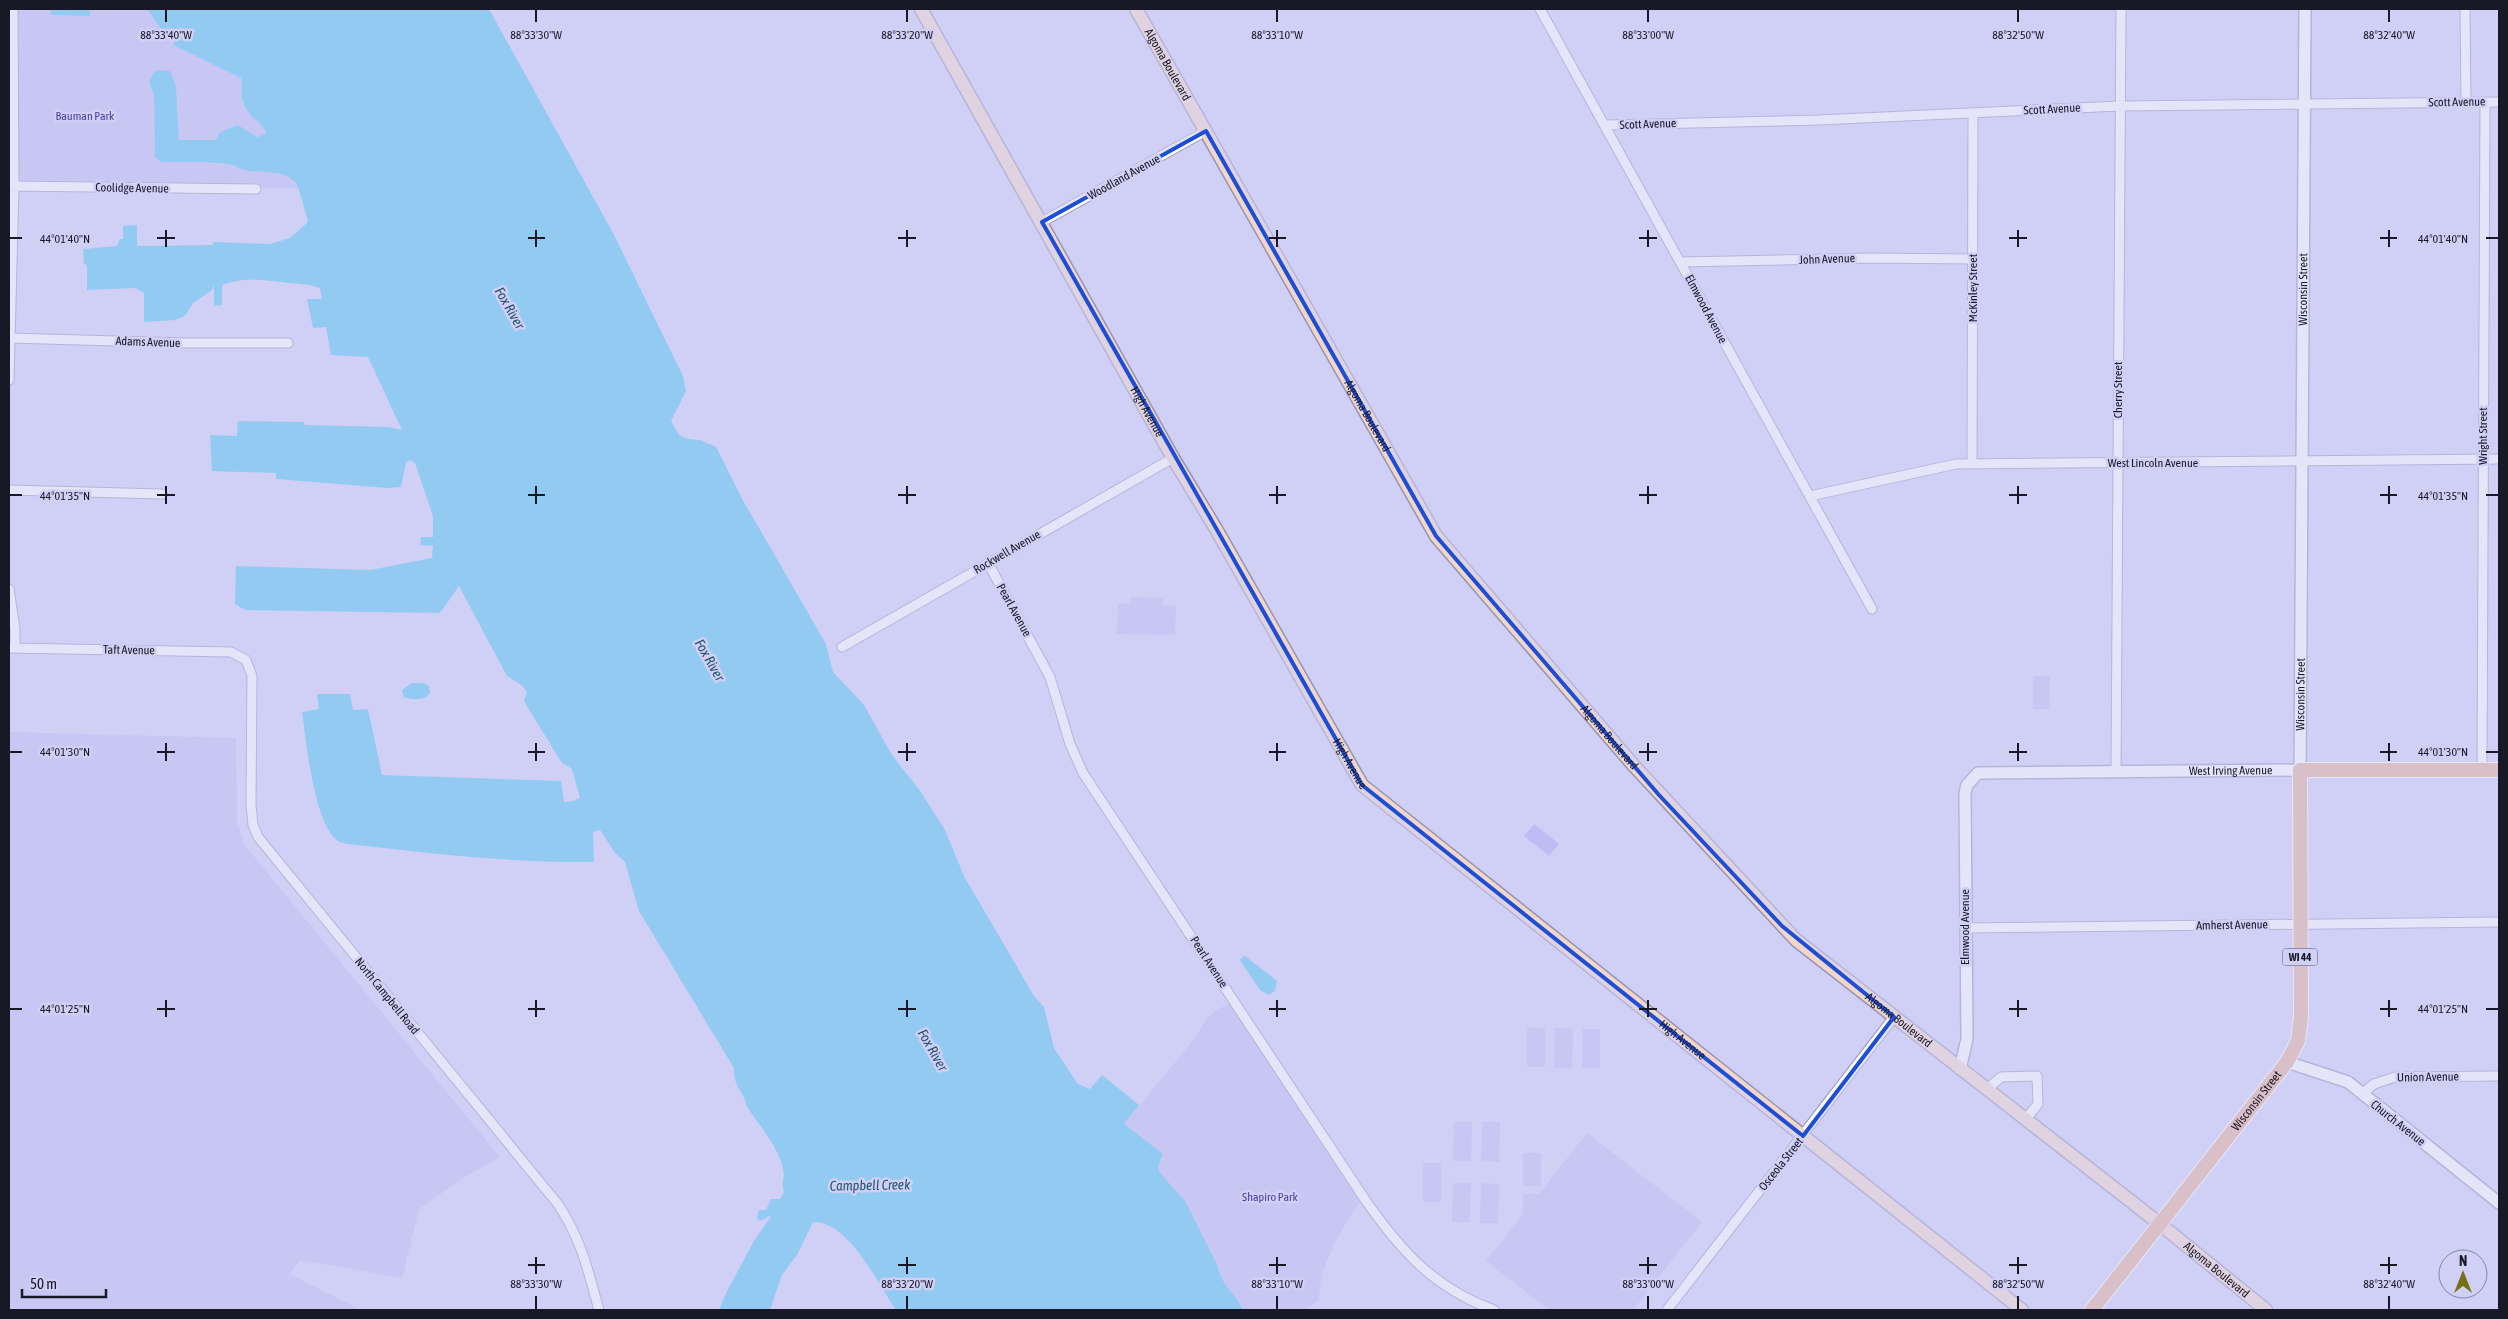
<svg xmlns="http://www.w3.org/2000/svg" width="2508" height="1319" font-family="'Asap Condensed',sans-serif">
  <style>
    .green { fill: #bebcf2 }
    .water { fill: #4bc3ee }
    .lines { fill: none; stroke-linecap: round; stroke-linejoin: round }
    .minor-casing { stroke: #9594b8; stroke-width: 11 }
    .tertiary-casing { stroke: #9594b8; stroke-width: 14 }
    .secondary-casing { stroke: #9594b8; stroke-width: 15 }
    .primary-casing { stroke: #fff; stroke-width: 16 }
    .minor { stroke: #fff; stroke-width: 9 }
    .tertiary { stroke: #fff; stroke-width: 11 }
    .secondary { stroke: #f2d6c8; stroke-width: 12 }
    .primary { stroke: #e5ac90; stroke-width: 14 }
    .marked { fill: none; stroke: #1d4ed8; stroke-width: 4; stroke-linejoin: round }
    .ticks { fill: none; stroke: #191826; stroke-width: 2 }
    .labels { text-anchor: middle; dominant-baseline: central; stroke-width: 5; stroke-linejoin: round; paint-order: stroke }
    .shield { fill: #d0cff6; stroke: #504f64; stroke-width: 1 }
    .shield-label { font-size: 11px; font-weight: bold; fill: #191826 }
    .street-label { font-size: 12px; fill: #191826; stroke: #d0cff6 }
    .park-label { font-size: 12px; fill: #4f3ea0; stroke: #d0cff6 }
    .water-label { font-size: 14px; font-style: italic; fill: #255669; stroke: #d0cff6 }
    .ticks-label { font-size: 12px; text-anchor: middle; fill: #191826; stroke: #d0cff6; stroke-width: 5; stroke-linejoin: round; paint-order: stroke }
  </style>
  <rect width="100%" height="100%" fill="#d0cff6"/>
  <path class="green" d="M13,9H51V15L90,16V9H147L162,30L176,36L173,45L241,78L249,114L264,126L266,135L257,137L238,125L216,140H179L176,86L172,79L151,83L154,95L155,157L234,166L248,171L274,172L294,180L299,188L14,186Z
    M1131,597L1163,598V605L1176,606L1175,635L1117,634L1118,603L1131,604Z
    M2033,676H2050L2049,709H2033Z
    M9,732L236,738L237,822L244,844L500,1157L463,1178L419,1209L402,1278L300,1260L289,1274L361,1310H9Z
    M1534,824L1559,844L1549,856L1524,836Z
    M1235,1002L1344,1168L1360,1202C1341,1229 1319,1266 1319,1300L1305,1310H1243C1236,1294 1221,1285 1218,1267L1160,1173L1158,1166L1124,1124L1196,1037C1206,1016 1214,1009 1235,1002Z
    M1527,1027L1545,1028V1067H1527Z
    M1555,1028L1573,1029L1572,1068H1554Z
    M1583,1029H1600V1068H1582Z
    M1454,1122H1472L1471,1161H1453Z
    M1482,1122H1500L1499,1162L1481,1161Z
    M1587,1133L1702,1222L1633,1310H1549L1486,1261L1523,1214V1194H1539Z
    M1523,1153H1541V1186H1523Z
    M1423,1163H1441V1202H1423Z
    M1453,1183H1471L1470,1222H1452Z
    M1481,1183L1499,1184L1498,1223H1480Z"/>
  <path class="water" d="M51,9H90V16L51,15Z
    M147,9H489L613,233L683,376L686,391L671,421L679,435L688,439L700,440L716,447L741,497L826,644L833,672L864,705L892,755L921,792L945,830L964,876L1034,996L1044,1007L1054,1048L1078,1084L1090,1089L1102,1075L1139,1105L1124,1124L1163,1154L1158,1166L1160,1173L1185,1201L1218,1267C1221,1285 1236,1294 1243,1310H896C878,1284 849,1221 813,1222L797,1255L782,1275L770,1310H719L726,1293L754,1241L772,1215L760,1221L757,1218L759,1210H766L771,1199H780L784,1192C781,1183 785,1178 783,1169C779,1147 759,1125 747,1107C744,1091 733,1087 734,1068L639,911L625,862L615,853L600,830L593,832L594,862C514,863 435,854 357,845C351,844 342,844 338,841C314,825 306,740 302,712L319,709L317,694H350L353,710L368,709L382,775L561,781L564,802L573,801L580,798L572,769L562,763L528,708L524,700L527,692L523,686L507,676L459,586L440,613L245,610L235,604L236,566L370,570L432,558L433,546L420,545L421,537H433V516L415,463L410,460L406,462L401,487L387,488L276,479V473L212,471L210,435L237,436L238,421L304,422L305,425L389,427L402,430L368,357L331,355L326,327L313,328L307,299H322L320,288C307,283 295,284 281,282C260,280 242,277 222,285V305L214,306V285L212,290L193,303L185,316L175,320L144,322V293L136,288L87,290V265L84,264L83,249L117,246L120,239H123V226L137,225V246L213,245V242L270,244L290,238L308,222C306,214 299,186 295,182C284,170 264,173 250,171C244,171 238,167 232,165C209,161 186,162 162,162L155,157L154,95L149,81L156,70L170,71L176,86L179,140H216L220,132L238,125L257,137L266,134C263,122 255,122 249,113C238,97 243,93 241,78L173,45L176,36L162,30Z
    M412,683H422L429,686L430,693C426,701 410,700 404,697L402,690Z
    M1245,956L1277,981L1275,991L1269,995L1260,990L1241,962L1240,959Z"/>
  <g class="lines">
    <defs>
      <path id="minor" d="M1540,9L1872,609
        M2465,9L2466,102
        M1606,125L1819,120L2120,106L2499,102
        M9,186L256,189
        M1042,222L1206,131
        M1681,262L1870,258L1973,259
        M9,338L187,343H288
        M9,380L14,186L13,9
        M1972,464L1973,113
        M9,490L162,494
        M1810,496L1956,464L2499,459
        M988,563L1050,677L1070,744L1083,773L1366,1201C1402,1252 1434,1288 1494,1310
        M9,589L15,629V648
        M842,647L1173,458
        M9,648L231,652L246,660L252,676L251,805L253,825L258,837L557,1203C581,1238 588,1270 599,1310
        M2482,770L2485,102
        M2116,772L2121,9
        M1965,928L2499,922
        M1986,1090L2001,1077L2037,1076L2038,1104L2025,1120
        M2362,1094L2374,1084L2395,1077L2499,1076
        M1667,1310L1894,1017"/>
      <g id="tertiary">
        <path d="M2287,1062L2348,1082L2499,1203"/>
        <path id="s1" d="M1960,1069L1967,1039L1965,793L1967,785L1978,773L2300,770L2305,9"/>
      </g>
      <g id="secondary">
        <path id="s2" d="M921,9L1173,458L1216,529L1362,785L2022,1310"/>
        <path id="s3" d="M1136,9L1436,536L1635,767L1796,940L2160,1224L2266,1310"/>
      </g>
      <g id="primary">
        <path id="s4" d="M2092,1310L2287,1062L2298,1041L2301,1017L2300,770H2499"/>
      </g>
    </defs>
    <use href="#minor" class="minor-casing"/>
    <use href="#tertiary" class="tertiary-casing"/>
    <use href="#secondary" class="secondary-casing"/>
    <use href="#primary" class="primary-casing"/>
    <use href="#minor" class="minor"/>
    <use href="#tertiary" class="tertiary"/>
    <use href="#secondary" class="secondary"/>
    <use href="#primary" class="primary"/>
  </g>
  <path d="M0 0H2508V1319H0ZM1206,131L1436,536L1659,795L1782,926L1894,1017L1803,1136L1362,785L1042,222Z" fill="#d0cff6" fill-opacity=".55" fill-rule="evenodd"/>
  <path class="marked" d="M1206,131L1436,536L1659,795L1782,926L1894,1017L1803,1136L1362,785L1042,222Z"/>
  <path class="ticks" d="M166,10V22M536,10V22M907,10V22M1277,10V22M1648,10V22M2018,10V22M2389,10V22M166,230V247M536,230V247M907,230V247M1277,230V247M1648,230V247M2018,230V247M2389,230V247M10,238H22M157,238H175M528,238H545M898,238H916M1269,238H1286M1639,238H1657M2009,238H2027M2380,238H2397M2486,238H2498M166,486V504M536,486V504M907,486V504M1277,486V504M1648,486V504M2018,486V504M2389,486V504M10,495H22M157,495H175M528,495H545M898,495H916M1269,495H1286M1639,495H1657M2009,495H2027M2380,495H2397M2486,495H2498M166,743V761M536,743V761M907,743V761M1277,743V761M1648,743V761M2018,743V761M2389,743V761M10,752H22M157,752H175M528,752H545M898,752H916M1269,752H1286M1639,752H1657M2009,752H2027M2380,752H2397M2486,752H2498M166,1000V1017M536,1000V1017M907,1000V1017M1277,1000V1017M1648,1000V1017M2018,1000V1017M2389,1000V1017M10,1009H22M157,1009H175M528,1009H545M898,1009H916M1269,1009H1286M1639,1009H1657M2009,1009H2027M2380,1009H2397M2486,1009H2498M536,1257V1274M907,1257V1274M1277,1257V1274M1648,1257V1274M2018,1257V1274M2389,1257V1274M528,1265H545M898,1265H916M1269,1265H1286M1639,1265H1657M2009,1265H2027M2380,1265H2397M536,1296V1309M907,1296V1309M1277,1296V1309M1648,1296V1309M2018,1296V1309M2389,1296V1309"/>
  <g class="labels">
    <rect class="shield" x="2282.5" y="948.5" width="35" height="17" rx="4"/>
    <g class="shield-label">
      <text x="2300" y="957">WI 44</text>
    </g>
    <g class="street-label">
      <text stroke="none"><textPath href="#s3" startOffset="64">Algoma Boulevard</textPath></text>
      <text transform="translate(2457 102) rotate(-1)">Scott Avenue</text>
      <text transform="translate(2052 109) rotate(-3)">Scott Avenue</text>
      <text transform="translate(1648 124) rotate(-2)">Scott Avenue</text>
      <text transform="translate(1124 177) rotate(-29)">Woodland Avenue</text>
      <text transform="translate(132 188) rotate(1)">Coolidge Avenue</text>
      <text transform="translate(1827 259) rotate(-2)">John Avenue</text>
      <text transform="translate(1973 288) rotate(-90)">McKinley Street</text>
      <text stroke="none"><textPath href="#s1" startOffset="1104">Wisconsin Street</textPath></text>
      <text transform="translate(1706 309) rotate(62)">Elmwood Avenue</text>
      <text transform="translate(148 342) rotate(2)">Adams Avenue</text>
      <text transform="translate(2118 390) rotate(-90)">Cherry Street</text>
      <text stroke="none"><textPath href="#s2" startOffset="462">High Avenue</textPath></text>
      <text stroke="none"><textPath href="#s3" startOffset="468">Algoma Boulevard</textPath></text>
      <text transform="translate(2483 436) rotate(-90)">Wright Street</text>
      <text x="2153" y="463">West Lincoln Avenue</text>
      <text transform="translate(1007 552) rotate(-30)">Rockwell Avenue</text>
      <text transform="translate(1014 610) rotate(61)">Pearl Avenue</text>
      <text transform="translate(129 650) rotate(1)">Taft Avenue</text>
      <text stroke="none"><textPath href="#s1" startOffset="699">Wisconsin Street</textPath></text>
      <text stroke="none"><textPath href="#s3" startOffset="872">Algoma Boulevard</textPath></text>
      <text stroke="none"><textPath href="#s2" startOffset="868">High Avenue</textPath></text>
      <text stroke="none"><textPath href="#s1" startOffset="554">West Irving Avenue</textPath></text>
      <text transform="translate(2232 925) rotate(-1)">Amherst Avenue</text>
      <text transform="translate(1965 927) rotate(-90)">Elmwood Avenue</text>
      <text transform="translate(1209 962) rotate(57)">Pearl Avenue</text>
      <text transform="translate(387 996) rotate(51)">North Campbell Road</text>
      <text stroke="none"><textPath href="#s3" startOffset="1278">Algoma Boulevard</textPath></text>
      <text stroke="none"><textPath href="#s2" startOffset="1302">High Avenue</textPath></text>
      <text transform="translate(2428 1077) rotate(-1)">Union Avenue</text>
      <text stroke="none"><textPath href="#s4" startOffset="266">Wisconsin Street</textPath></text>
      <text transform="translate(2398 1123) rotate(38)">Church Avenue</text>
      <text transform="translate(1781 1164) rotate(-52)">Osceola Street</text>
      <text stroke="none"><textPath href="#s3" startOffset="1682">Algoma Boulevard</textPath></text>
    </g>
    <g class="park-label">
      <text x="85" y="116">Bauman Park</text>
      <text x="1270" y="1197">Shapiro Park</text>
    </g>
    <g class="water-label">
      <text transform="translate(510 308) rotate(60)">Fox River</text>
      <text transform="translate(710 660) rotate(60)">Fox River</text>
      <text transform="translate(933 1050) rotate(60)">Fox River</text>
      <text transform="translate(870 1185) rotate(-1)">Campbell Creek</text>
    </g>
  </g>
  <g class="ticks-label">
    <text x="166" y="39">88°33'40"W</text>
    <text x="536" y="39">88°33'30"W</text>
    <text x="907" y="39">88°33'20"W</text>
    <text x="1277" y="39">88°33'10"W</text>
    <text x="1648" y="39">88°33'00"W</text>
    <text x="2018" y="39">88°32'50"W</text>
    <text x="2389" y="39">88°32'40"W</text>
    <text x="65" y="243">44°01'40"N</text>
    <text x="2443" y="243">44°01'40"N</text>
    <text x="65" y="500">44°01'35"N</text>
    <text x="2443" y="500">44°01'35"N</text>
    <text x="65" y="756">44°01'30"N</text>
    <text x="2443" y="756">44°01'30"N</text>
    <text x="65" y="1013">44°01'25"N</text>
    <text x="2443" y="1013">44°01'25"N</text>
    <text x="536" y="1288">88°33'30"W</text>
    <text x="907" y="1288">88°33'20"W</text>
    <text x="1277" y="1288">88°33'10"W</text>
    <text x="1648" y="1288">88°33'00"W</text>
    <text x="2018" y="1288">88°32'50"W</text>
    <text x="2389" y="1288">88°32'40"W</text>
  </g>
  <rect width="2508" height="1319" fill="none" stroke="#191826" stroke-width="20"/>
  <g transform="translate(2463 1274)"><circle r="24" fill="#d0cff6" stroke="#8786a3"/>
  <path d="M0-4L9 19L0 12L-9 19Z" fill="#777113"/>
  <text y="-8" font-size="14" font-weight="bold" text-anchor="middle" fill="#191826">N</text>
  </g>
  <path d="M22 1289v8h84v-8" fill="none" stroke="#191826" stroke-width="2.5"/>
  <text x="30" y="1289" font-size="15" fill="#191826" stroke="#d0cff6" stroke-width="4" paint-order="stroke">50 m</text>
</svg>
